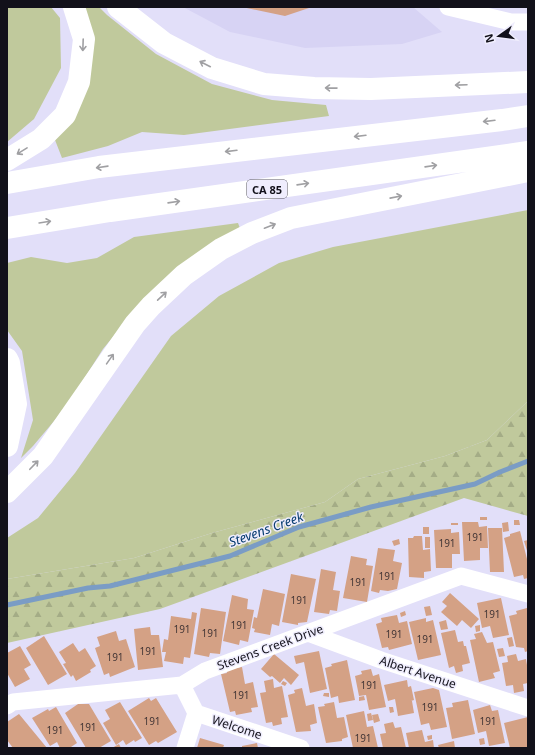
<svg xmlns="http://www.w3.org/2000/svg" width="535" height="755" font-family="'Noto Sans',sans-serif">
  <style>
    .built { fill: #d7d3f4 }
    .green { fill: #c0c99c }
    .forest { fill: url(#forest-firs) }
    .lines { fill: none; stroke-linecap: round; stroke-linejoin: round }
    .stream { stroke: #7a9cc5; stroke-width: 5 }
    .building { fill: #d4a185 }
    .minor { stroke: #fff; stroke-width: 17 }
    .highway { stroke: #fff; stroke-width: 22 }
    .oneway { stroke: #a0a0a3 }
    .labels { text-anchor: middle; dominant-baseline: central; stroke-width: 3; stroke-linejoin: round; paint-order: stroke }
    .number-label { font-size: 10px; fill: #423535 }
    .shield { fill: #efedfd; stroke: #54535e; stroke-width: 1 }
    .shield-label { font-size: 11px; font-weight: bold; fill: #12111a }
    .street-label { font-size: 12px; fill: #12111a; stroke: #efedfd }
    .water-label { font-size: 13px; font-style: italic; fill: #083d70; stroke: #efedfd }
  </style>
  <defs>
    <pattern id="forest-firs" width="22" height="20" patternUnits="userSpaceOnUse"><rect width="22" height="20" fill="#c0c99c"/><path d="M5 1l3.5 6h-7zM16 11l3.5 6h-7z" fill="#a4ac86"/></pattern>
  </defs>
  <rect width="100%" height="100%" fill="#e2dff9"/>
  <path class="built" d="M183,7H413L442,32L402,44L305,48L230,32Z"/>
  <path class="green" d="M7,7H51L60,18L61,68L34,119L7,142Z
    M82,7H99L107,15L156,54L212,84L272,100L326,105L329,116L184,135L142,132L108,146L62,158L55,140L75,114Z
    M528,210V401L487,440L445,456L358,479L325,502L212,533L134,558L7,579V538L38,518L75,473L171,336L219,296L279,263L333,247Z
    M238,223L241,231L146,297L103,349L66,407L33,446L21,458L33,420L22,351L7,330V263L31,257L67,263L97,258L134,237Z"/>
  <path class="forest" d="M528,401V516L464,498L160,609L7,643V579L134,558L212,533L325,502L358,479L445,456L487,440Z"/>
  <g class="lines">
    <path class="stream" d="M7,605L88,588L110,586L230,556L299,527L371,507L475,484L500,472L528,461"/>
  </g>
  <path class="building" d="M242,7H312L285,16Z
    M480,517H487V520H480Z
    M514,520H519L520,525H514Z
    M462,522H478L479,527L487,526L488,548H480V560L464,561Z
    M508,522L509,531L503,532L502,523Z
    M451,523H458V525H451Z
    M423,527H429V534H423Z
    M488,528H502L504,572H490Z
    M451,529V533L459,532L460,554H452V568H436L434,530Z
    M520,531L528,563V578L524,579L523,575L514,577L504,538L510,536V534Z
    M414,536H422L423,550L430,549L431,571L424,572V578L409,577L408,538H413Z
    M425,537H430V548H425Z
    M399,539L400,544L394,546L392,541Z
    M528,540V554L524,541Z
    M378,548L395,550L393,561L402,563L397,589L388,591L380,590L379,593L371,591Z
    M351,556L367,559L366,565L373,566L367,602L343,598Z
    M321,569L336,572L333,590L340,591L337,611L330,610L329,614L314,612Z
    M291,574L316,579L307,622L298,623V625L282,622Z
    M263,589L285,594L279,626L272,624L270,635L254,632L255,629L252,628L254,617L257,618Z
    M450,593L479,619L471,628L462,620L457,626L441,612L447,606L442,602Z
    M232,595L248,599L247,609L254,610L248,642L240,640L239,645L223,641Z
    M501,598L509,635L493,638L490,626L482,628L477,603Z
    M430,606L432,615L426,616L424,607Z
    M201,608L226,612L220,654L210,653L209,657L194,654Z
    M527,608L528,651L525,652L524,648L516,647L509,616L517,614L516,611Z
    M405,611L406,615L401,617L400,613Z
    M192,612L197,613L190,658L184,657L183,664L164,661L166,652H162L164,639L168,640L171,616L191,619Z
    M397,615L399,623L407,621L412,644L389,650L388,647L382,648L376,624L382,622L381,618Z
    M426,618V622L433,620L441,655L418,660L409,622Z
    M446,620L448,629L441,630L439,622Z
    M480,625V631L476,632L475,626Z
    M150,627L151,635H159L163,667L138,670L134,629Z
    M455,630L458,642L463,641L464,646H466L470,663L462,665L463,671L456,673L454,666L449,668L441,633Z
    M116,631L119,641L126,639L135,667L110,677L109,673L104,675L95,648L100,646L97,637Z
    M482,632L487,643L493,642L500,671L493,673L495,678L479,682L470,640L476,639L474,634Z
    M44,636L67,674L48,685L26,648Z
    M512,637L514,646L509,647L507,638Z
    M73,643L79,652L85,648L96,666L90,670L91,672L76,681L73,675L71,677L63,664L66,663L59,652Z
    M20,646L31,665L24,669L30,679L15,687L7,673V653Z
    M503,648L505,656L499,657L497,649Z
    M319,651L327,689L310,693L304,662L296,664L294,656Z
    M274,654L299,675L291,685L284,678L280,683L272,676L270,677L261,669Z
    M516,654L518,661L526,659L528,671V683L523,684L524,691L514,693L513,685L506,686L502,663L508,662L507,656Z
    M347,660L355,700L339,703L338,696L331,698L325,668L332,666L331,664Z
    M242,667L245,684L253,682L258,707L251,708L252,712L236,715L235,711L230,712L221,674L227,673L226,670Z
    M371,669L373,676L379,674L386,707L369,710L366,695L359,696L355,676L362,674L361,671Z
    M273,679L274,688L282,686L288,717L281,718L282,724L273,726L272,722L266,723L260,693L266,692L264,681Z
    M407,680L408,687L411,686L414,700L411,701H412L414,713L398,716L395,699L388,701L384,685Z
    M283,681L287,683L285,686L281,684Z
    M302,688L306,706L314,704L317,723L310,725L311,731L296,732L288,695L295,693L294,690Z
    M433,688L439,690L447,727L431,730L429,723L421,725L414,692Z
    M324,693H329V697L323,696Z
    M364,696L365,700L359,701V697Z
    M149,698L151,701L156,698L177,732L158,743L156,741L149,745L128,711Z
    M468,700L475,734L452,739L446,708L453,707L452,703Z
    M120,702L142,738L135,742L134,740L126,745L123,740L116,745L103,723L110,719L105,710Z
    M334,702L337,718L344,717L348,737L342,739V741L326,743L318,707L325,706L324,704Z
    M78,704H89L111,741L99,748H89L88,747L86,748L65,713Z
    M490,705L492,711L498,710L505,743L489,746L486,731L478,733L473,710Z
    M56,707L77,743L71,747L72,748H60L57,742L50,746L32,718L48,709L49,711Z
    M389,707H393L394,712L390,713Z
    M364,711L367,727L373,726L378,748H353L346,715Z
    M371,713L373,720L368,721L367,714Z
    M19,714L47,748H13L7,740V722Z
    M378,714L380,721L374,723L372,715Z
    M528,717V748H510L504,723Z
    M393,722L395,728L401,727L406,748H383L380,734L386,733L384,724Z
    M422,730L425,742L433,740L434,748H409L406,733Z
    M432,735V739L428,740L427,736Z
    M200,738L224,745L223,748H197Z
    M484,738L485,744L480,745L479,739Z
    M454,741L455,748H439L438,745Z
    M257,743L258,748H242V746Z
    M119,744L121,748H112Z"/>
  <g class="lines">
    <path class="minor" d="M448,7L511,22H528
      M308,633L381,660L528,708
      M182,685L196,713
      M7,706L13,702L182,685L205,671L461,576L528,594
      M196,713L301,748
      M185,748L196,713"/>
    <path class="highway" d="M118,7L164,43L212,68L264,84L314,88L371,89L528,82
      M7,160L41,139L65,115L79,82L84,39L74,7
      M7,183L99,167L502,120L528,116
      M7,228L110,211L528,152
      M7,359L9,363L16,404L7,446
      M7,492L43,456L135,324L151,306L184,275L221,249L252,233L291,218L528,171"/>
  </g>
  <defs><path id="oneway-shaft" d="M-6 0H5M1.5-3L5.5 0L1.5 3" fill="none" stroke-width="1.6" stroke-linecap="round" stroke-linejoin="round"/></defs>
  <g class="oneway">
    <use href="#oneway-shaft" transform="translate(83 45) rotate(92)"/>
    <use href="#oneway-shaft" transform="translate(205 64) rotate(-153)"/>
    <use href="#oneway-shaft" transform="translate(461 85) rotate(178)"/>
    <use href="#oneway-shaft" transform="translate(331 88) rotate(-179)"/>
    <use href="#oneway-shaft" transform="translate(489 121) rotate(173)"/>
    <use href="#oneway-shaft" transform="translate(360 136) rotate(173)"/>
    <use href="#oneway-shaft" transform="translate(22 151) rotate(148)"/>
    <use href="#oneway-shaft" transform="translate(231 151) rotate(173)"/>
    <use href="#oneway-shaft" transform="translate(431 166) rotate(-8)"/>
    <use href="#oneway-shaft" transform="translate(102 167) rotate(172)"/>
    <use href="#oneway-shaft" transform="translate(303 184) rotate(-8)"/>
    <use href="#oneway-shaft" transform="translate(396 197) rotate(-11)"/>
    <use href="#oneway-shaft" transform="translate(174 202) rotate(-8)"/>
    <use href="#oneway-shaft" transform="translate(45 222) rotate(-9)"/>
    <use href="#oneway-shaft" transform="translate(270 226) rotate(-21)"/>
    <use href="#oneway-shaft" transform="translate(162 296) rotate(-43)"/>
    <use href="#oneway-shaft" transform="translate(110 359) rotate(-55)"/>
    <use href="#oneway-shaft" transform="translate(34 465) rotate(-46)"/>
  </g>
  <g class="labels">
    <g class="number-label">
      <text x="475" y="537">191</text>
      <text x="447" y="543">191</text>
      <text x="387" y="576">191</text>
      <text x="358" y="582">191</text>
      <text x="299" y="600">191</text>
      <text x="492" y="614">191</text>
      <text x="239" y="625">191</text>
      <text x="182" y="629">191</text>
      <text x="210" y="633">191</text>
      <text x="394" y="634">191</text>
      <text x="425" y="639">191</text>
      <text x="148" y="651">191</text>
      <text x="115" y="657">191</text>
      <text x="369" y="685">191</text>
      <text x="241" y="695">191</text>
      <text x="430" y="707">191</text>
      <text x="152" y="721">191</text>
      <text x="488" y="721">191</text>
      <text x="88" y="727">191</text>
      <text x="55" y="730">191</text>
      <text x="363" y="738">191</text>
    </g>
    <rect class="shield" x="247" y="180" width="40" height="18" rx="3"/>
    <g class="shield-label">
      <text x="267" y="189">CA 85</text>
    </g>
    <g class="street-label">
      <text transform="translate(270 647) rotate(-20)">Stevens Creek Drive</text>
      <text transform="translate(418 672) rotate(18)">Albert Avenue</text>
      <text transform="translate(237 727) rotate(18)">Welcome</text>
    </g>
    <g class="water-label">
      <text transform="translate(266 529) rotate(-20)">Stevens Creek</text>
    </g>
  </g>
  <rect width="535" height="755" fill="none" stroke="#12111a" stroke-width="16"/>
  <g transform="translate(499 36) rotate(256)" stroke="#efedfd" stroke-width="3" paint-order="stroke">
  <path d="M0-3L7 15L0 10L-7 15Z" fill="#12111a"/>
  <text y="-6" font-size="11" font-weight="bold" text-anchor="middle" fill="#12111a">N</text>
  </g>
</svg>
